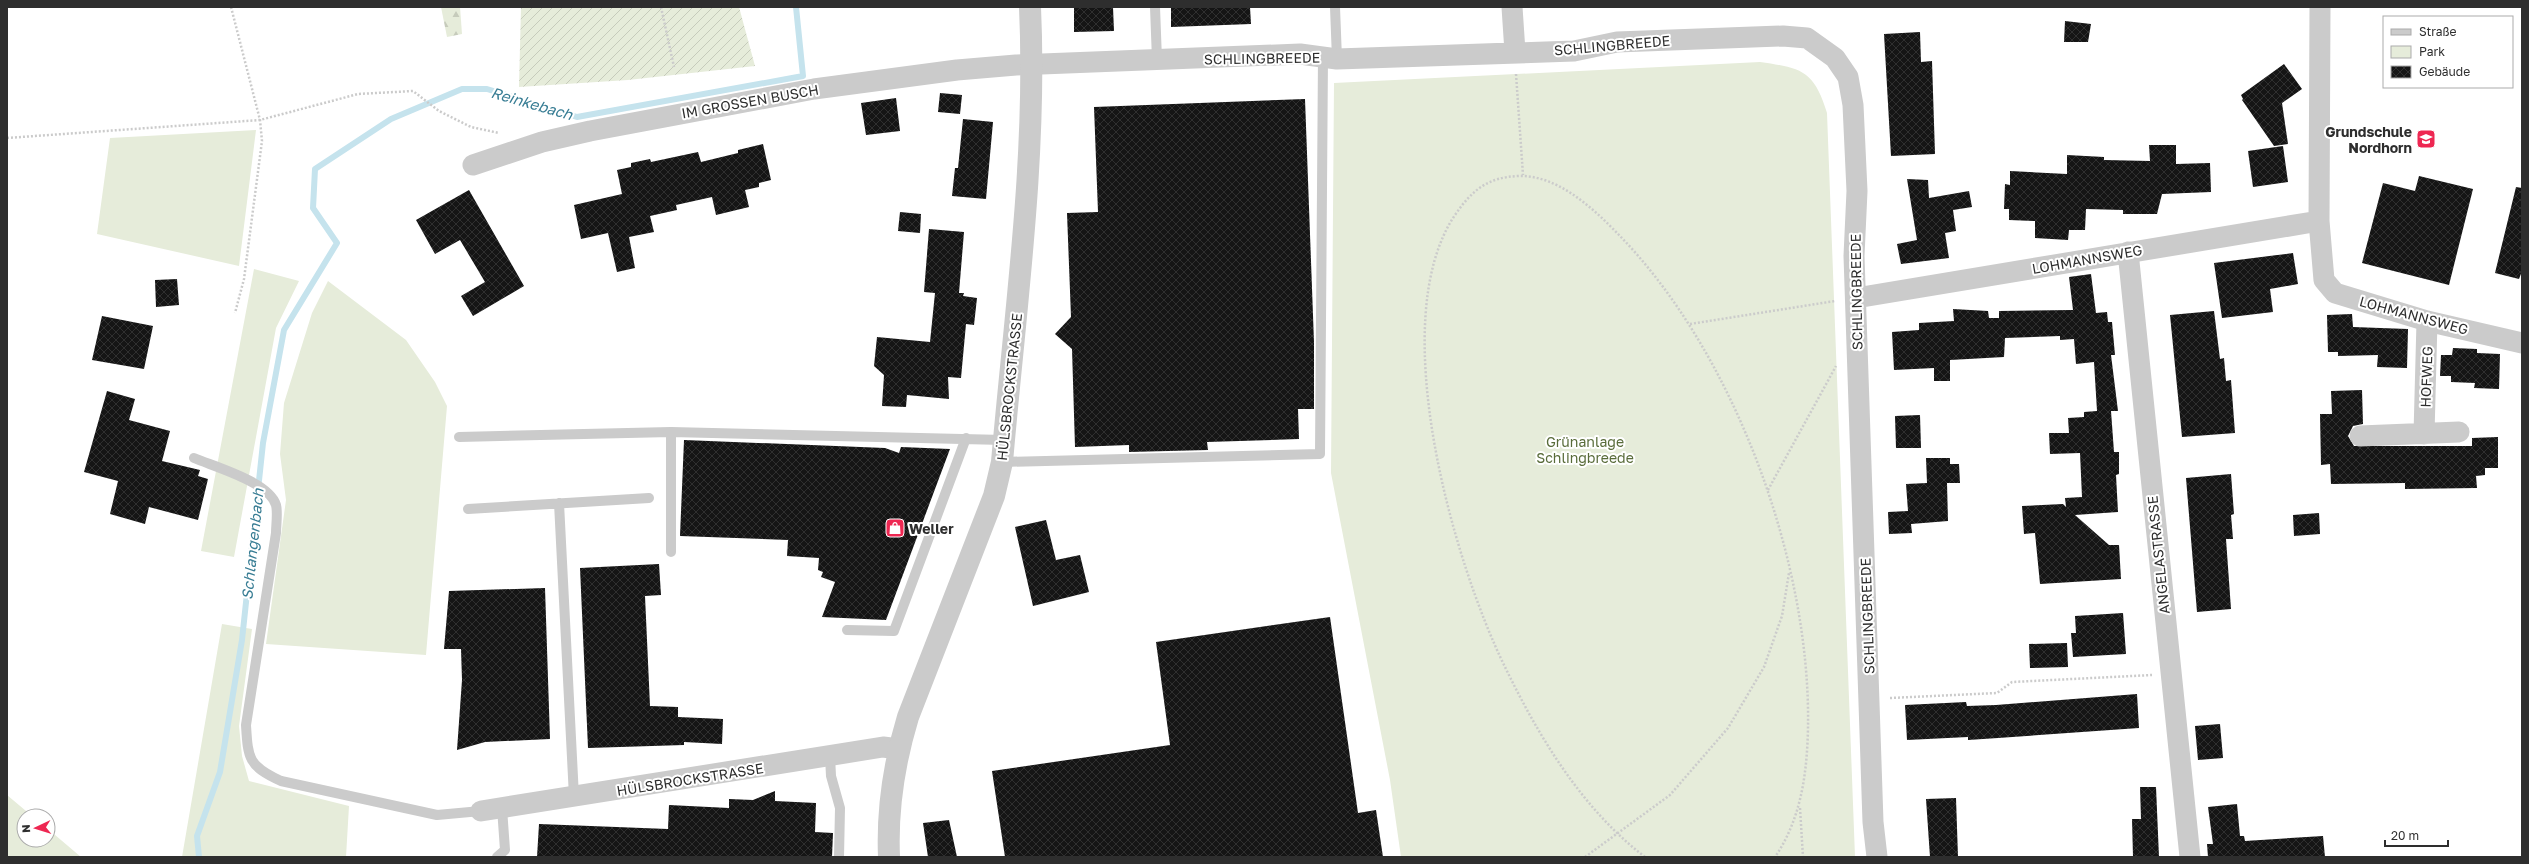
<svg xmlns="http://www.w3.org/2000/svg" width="2529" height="864" font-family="'Golos Text',sans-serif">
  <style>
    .green { fill: #e6ecda }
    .forest { fill: url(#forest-firs) }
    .garden { fill: url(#garden-furrows) }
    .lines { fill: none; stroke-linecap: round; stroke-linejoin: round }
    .stream { stroke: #c5e3ed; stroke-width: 6 }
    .building { fill: url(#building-cross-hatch) }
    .path { stroke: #cbcbcb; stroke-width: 2.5; stroke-dasharray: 2 2; stroke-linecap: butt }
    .service { stroke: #cbcbcb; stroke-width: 10 }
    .minor { stroke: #cbcbcb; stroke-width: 21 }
    .tertiary { stroke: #cbcbcb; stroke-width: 22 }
    .labels { text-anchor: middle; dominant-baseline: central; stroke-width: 4; stroke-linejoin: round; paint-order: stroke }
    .street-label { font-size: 14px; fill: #2e2e2e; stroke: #fff }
    .poi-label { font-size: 14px; font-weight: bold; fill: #2e2e2e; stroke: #fff; text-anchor: end }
    .park-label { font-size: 14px; fill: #586b39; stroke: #fff }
    .water-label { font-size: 15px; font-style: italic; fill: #387d94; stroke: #fff }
  </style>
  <defs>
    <pattern id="forest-firs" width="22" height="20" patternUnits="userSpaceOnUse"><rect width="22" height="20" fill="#e6ecda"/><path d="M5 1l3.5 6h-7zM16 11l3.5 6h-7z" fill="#c6cbbb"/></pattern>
    <pattern id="garden-furrows" width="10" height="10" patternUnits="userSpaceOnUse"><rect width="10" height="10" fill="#e6ecda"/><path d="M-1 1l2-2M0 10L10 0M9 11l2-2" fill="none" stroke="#c6cbbb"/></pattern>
    <pattern id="building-cross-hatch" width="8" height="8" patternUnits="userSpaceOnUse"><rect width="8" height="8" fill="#151515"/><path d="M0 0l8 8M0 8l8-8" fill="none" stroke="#2f2f2f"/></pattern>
  </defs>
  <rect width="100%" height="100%" fill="#fff"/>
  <path class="green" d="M1760,62C1801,68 1814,70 1827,113L1855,857H1401L1390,780L1331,473L1334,83Z
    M256,130L239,266L97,234L110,138Z
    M254,269L299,281L276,328L234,557L201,551Z
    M328,281L406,340L435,382L447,406L426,655L266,644L286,500L280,454L284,403L312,313Z
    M222,624L252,629L239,726L242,756L249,781L349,806L346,857H182Z
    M7,795L32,816H24V840H48V829L81,857H7Z"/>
  <path class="forest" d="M441,7H460L462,34L447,37Z"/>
  <path class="garden" d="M521,7H739L755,66L628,80L519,87Z"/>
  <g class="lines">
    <path class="stream" d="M199,857L197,836L220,772L242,640L263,443L284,330L337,243L313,208L315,169L391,119L462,89H487L577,117L803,76L796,7"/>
  </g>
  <path class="building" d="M1074,7H1113L1114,31L1074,32Z
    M1171,7H1250L1251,24L1171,27Z
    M2065,21L2091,24L2088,42H2064Z
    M1920,32L1921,62L1932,61L1935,154L1891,156L1884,34Z
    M2284,64L2302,89L2282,103L2288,144L2274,146L2242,100L2243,99L2241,95Z
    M940,93L962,95L960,114L938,112Z
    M896,98L900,131L866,135L861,103Z
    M1305,99L1314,342V409H1298L1299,439L1207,442L1208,450L1129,452V445L1075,447L1072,349L1055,334L1071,317L1067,213L1098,212L1094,107Z
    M963,119L993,122L986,199L952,196L955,168H958Z
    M763,144L771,180L759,183V187L745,190L749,207L716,215L712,197L676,205L677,210L650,216L654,232L629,237L635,268L617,272L608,233L581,239L574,205L622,194L617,170L631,167V163L650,159L651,162L698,152L701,162L738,153V150Z
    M2149,145H2176V164L2210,163L2211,192L2162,194L2157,214H2123V210L2086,209L2085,230H2069L2068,240L2035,238V221L2009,220V209H2004L2005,184L2010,185V171L2067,174V155L2104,157V160L2150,161Z
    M2283,146L2288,182L2253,187L2248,151Z
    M2419,176L2473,189L2449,285L2362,263L2383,183L2415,191Z
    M1907,179L1928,180L1929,198L1969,191L1972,207L1953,210L1956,231L1945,233L1949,258L1901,264L1897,244L1917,240Z
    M2516,187L2522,188V271L2519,279L2495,273Z
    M469,190L524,286L473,316L461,296L485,282L460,240L435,254L416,220Z
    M900,212L921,214L920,233L898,231Z
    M929,229L964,232L959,293H964L963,296L977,298L974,325L966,324L961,378L948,377L949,399L907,395L906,407L882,406L884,375L874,366L877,337L930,342L935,293L924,292Z
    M2293,253L2298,284L2270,289L2273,312L2222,318L2214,263Z
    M2091,274L2096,313L2107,312L2108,322H2112L2115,355H2111L2118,411H2111L2114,452H2119V474L2116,475L2118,512L2075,515L2109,545H2119L2121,579L2040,584L2035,533L2024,534L2022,506L2063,504L2066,507L2065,498L2082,497L2080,453L2050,454L2049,433H2069L2068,418L2084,417V412L2097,411L2094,362L2076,364L2074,339L2060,340V336L2005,338L2004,357L1950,360V381H1934V368L1894,370L1892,332L1919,330V323L1954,321L1953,309L1988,311L1989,318H1999V311L2073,310L2069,277Z
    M177,279L179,305L156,307L155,280Z
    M2214,311L2220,359L2224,358L2226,381L2231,380L2235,433L2182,437L2170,315Z
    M2352,314L2353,327L2408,329L2407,368L2377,367L2378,355L2338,356V352H2328L2327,315Z
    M102,316L153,326L144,369L92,360Z
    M2453,348L2477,349V353L2500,354L2499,389L2474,388L2475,383L2451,382V376H2440L2441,355H2452Z
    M2362,390L2363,424L2353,426L2348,436L2354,446H2472V438L2498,437V468H2485V475L2476,476L2477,488L2405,489V483L2331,484L2330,464L2321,465L2320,414H2332L2331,391Z
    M107,391L135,399L129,420L170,431L162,461L200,470L198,476L208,479L198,520L149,507L145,524L110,514L118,481L84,472Z
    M1920,415L1921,448H1896L1895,416Z
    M684,440L885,448L899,453L901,447L950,449L886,620L822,617L835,582L821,577L823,572L818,570L819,558L787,556L788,540L680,536Z
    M1926,458H1950V464H1959L1960,483H1947L1948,521L1911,524L1912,533L1889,534L1888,512L1908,511L1906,484L1927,483Z
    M2231,474L2234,514L2231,515L2233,539H2226L2231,609L2197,612L2186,478Z
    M2319,513L2320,534L2294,536L2293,515Z
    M1046,520L1056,560L1080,555L1089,592L1033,606L1015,527Z
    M659,564L661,595L645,596L650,706L678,707V717L723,719L722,744L684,742V745L588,748L580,568Z
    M545,588L550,739L485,742L457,750L462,680L461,649H444L449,591Z
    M2123,613L2126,654L2073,657L2071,633H2076L2075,616Z
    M1330,617L1358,813L1376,810L1383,857H1005L992,771L1170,745L1156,642Z
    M2067,643L2068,667L2030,668L2029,644Z
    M2137,694L2139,728L1998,738L1968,740V737L1907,740L1905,705L1966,702L1967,706L1996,705Z
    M2220,724L2223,758L2198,760L2195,726Z
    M2140,787H2156L2159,857H2133L2132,819H2141Z
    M775,791V801L816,803L815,832L833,833L832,857H537L539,824L668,829L669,805L729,808V799L753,800Z
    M1956,798L1958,857H1930L1926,799Z
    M2237,804L2240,836H2244L2245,841L2323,836L2325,857H2208L2207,844H2213L2208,807Z
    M949,820L957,857H928L923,823Z"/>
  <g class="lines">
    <path class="path" d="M231,7L260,120L262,141L244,279L235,313
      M661,7L674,67
      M1516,74L1523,175
      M7,138L260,120L358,94L413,91L439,111L471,127L499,133
      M1690,324L1835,301
      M1768,490L1836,366
      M1890,698L1997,693L2012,682L2152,675
      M1800,808L1803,857
      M1585,857L1670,795L1728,728L1764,667L1782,616L1789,573
      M1645,857C1582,809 1539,737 1505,667C1453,561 1384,320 1455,215C1472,190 1488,177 1519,176C1558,175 1594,209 1619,235C1735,354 1811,563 1808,728C1807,774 1801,819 1775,857"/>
    <path class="service" d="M1155,7L1157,60
      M1335,7L1337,59
      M459,437L671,432
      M194,458C215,467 269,482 276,505C278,513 276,525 276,533L246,725C248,758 248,766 281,781L437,815L481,811
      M1002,462L1320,454L1323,56
      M559,503L574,797
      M468,509L649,498
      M671,552V432L1004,440
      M847,630L894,631L966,438
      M830,756L831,776L840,808L839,857
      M497,857L505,850L502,808"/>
    <path class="minor" d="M1512,7L1515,52
      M2320,7L2319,221L2324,280L2335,293L2427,321L2522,343
      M473,165L542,142L590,131L814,89L957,70L1016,65L1300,54L1337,59L1574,51L1617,42L1783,36L1807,38L1835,58L1848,77L1853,105L1857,191L1854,256L1873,822L1877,857
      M2128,252L2190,857
      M1856,298L2319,221
      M2424,434L2427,321
      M2360,436L2459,432
      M481,811L883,747L899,749"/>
    <path class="tertiary" d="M889,857C887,809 894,763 908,717L994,496L1002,462C1015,311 1037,159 1030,7"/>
  </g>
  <defs>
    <symbol id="school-square" viewBox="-11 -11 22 22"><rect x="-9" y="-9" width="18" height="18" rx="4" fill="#ee2752" stroke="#fff"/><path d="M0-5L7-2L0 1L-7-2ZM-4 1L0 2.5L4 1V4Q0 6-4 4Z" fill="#fff"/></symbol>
    <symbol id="shop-square" viewBox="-11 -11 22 22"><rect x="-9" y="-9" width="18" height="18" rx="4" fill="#ee2752" stroke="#fff"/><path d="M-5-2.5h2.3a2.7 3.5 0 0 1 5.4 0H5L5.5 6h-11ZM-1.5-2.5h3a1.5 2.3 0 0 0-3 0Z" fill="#fff"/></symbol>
  </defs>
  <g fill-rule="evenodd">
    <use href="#school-square" x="2415" y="128" width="22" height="22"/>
    <use href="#shop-square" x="884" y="517" width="22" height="22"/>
  </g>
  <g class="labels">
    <g class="street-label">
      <text transform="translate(1612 45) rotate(-5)">SCHLINGBREEDE</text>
      <text transform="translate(1262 58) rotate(-1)">SCHLINGBREEDE</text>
      <text transform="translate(750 101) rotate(-10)">IM GROSSEN BUSCH</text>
      <text transform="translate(2087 259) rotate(-10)">LOHMANNSWEG</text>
      <text transform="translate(1856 292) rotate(-91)">SCHLINGBREEDE</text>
      <text transform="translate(2414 315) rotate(15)">LOHMANNSWEG</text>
      <text transform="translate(2426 377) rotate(-88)">HOFWEG</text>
      <text transform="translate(1009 387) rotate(-84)">HÜLSBROCKSTRASSE</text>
      <text transform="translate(2158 555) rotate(-96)">ANGELASTRASSE</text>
      <text transform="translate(1867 616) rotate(-92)">SCHLINGBREEDE</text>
      <text transform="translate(690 779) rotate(-9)">HÜLSBROCKSTRASSE</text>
    </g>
    <g class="poi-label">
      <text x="2412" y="131">Grundschule<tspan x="2412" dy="16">Nordhorn</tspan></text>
      <text x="909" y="528" text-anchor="start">Weller</text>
    </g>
    <g class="park-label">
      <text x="1585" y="441">Grünanlage<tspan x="1585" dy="16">Schlingbreede</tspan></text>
    </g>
    <g class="water-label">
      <text transform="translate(532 103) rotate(16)">Reinkebach</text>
      <text transform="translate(252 544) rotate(-84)">Schlangenbach</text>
    </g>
  </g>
  <rect width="2529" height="864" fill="none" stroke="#2e2e2e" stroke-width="16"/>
  <rect x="2383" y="16" width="130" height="72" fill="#ffffff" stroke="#ababab"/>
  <rect x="2391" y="29" width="20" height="6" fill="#cbcbcb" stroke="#ababab"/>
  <text x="2419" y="36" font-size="12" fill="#2e2e2e">Straße</text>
  <rect x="2391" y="46" width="20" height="12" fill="#e6ecda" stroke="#ababab"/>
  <text x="2419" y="56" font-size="12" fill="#2e2e2e">Park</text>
  <rect x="2391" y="66" width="20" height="12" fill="url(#building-cross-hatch)" stroke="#ababab"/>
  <text x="2419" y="76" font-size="12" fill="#2e2e2e">Gebäude</text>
  <g transform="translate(36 828) rotate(266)"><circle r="19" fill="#ffffff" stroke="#ababab"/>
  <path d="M0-3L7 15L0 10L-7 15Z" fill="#ee2752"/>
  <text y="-6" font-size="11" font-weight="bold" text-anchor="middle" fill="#2e2e2e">N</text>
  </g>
  <path d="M2385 840v6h63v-6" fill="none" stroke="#2e2e2e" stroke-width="2"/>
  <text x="2391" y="840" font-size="12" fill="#2e2e2e" stroke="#ffffff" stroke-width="3" paint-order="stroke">20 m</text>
</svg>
